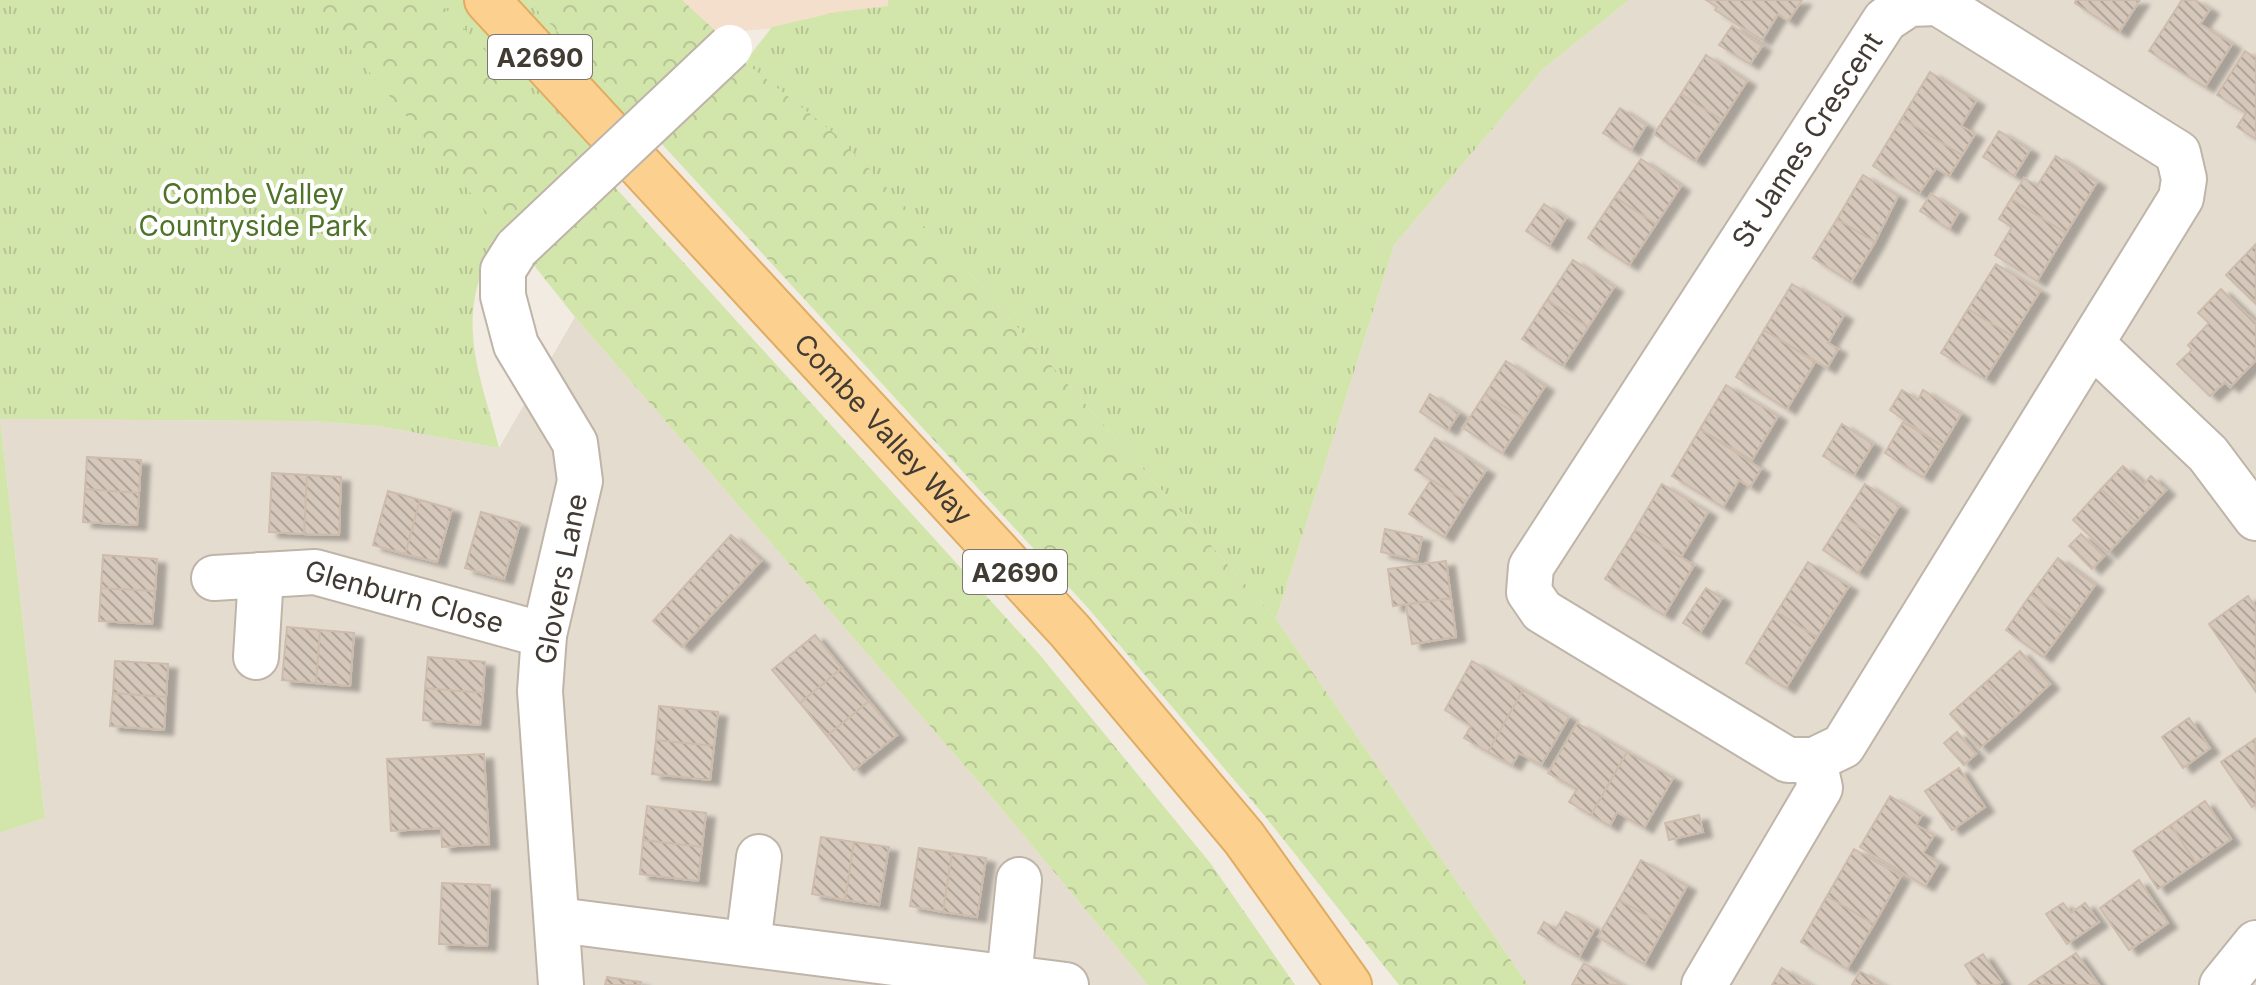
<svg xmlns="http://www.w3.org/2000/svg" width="2256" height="985" font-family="Inter,sans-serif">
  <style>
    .residential { fill: #e5dcd0 }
    .commercial { fill: #f4dfcd }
    .grass { fill: url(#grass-tufts) }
    .forest { fill: url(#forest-crowns) }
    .garden { fill: #d2e5ab }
    .building { fill: url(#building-back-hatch); stroke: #cdbcac; stroke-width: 2; filter: url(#shadow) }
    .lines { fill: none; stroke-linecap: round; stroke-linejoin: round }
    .minor-casing { stroke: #bfb4a8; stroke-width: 48 }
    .major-casing { stroke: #e1ab61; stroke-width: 48 }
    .minor { stroke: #fff; stroke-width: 44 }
    .major { stroke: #fcd190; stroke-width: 44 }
    .minor-bridge-casing { stroke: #bfb4a8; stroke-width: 48; stroke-linecap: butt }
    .minor-bridge { stroke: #fff; stroke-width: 44 }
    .labels { text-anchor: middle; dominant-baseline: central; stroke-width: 8; stroke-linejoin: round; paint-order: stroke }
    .shield { fill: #fff; stroke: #7b7670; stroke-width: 2 }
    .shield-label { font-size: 26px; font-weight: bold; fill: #423b33 }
    .street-label { font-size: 28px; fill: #423b33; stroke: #fff }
    .park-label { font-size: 28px; fill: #4d7228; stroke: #fff }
  </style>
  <defs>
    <pattern id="grass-tufts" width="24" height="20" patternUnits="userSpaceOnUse" patternTransform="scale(2)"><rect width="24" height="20" fill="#d2e5ab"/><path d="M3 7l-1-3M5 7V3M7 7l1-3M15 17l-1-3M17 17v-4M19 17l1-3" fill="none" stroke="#b6c594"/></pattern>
    <pattern id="forest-crowns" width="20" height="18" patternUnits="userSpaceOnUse" patternTransform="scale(2)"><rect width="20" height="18" fill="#d2e5ab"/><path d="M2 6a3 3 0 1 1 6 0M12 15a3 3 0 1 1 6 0" fill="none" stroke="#b6c594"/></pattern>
    <pattern id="building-back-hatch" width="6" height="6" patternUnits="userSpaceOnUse" patternTransform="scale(2)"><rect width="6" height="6" fill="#d5c8bb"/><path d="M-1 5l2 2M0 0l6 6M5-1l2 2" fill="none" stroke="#aea499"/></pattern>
    <filter id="shadow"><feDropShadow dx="9" dy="5" stdDeviation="2" flood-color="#0004"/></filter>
  </defs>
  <rect width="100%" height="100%" fill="#f1ebe2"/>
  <path class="residential" d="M1629,0H2256V985H1528L1276,619L1394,245L1543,69Z
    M575,317L996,802L1148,985H0V833L45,818L0,419L311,421L378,426L499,448Z"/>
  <path class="commercial" d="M682,0H1097L718,33Z"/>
  <path class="grass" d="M0,0H528L633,113L487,259C456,327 482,379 499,448L378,426L311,421L0,419Z
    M888,0H1629L1543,69L1394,245L1276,619L972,276L745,62L772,27L837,12L888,6Z"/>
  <path class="forest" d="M309,0H437L586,157L505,234Z
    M528,0H682L718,33L633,113Z
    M745,62L835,134L972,276L1276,619L1528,985H1399L1264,815L1088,608L661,143Z
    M614,186L1039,654L1211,864L1295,985H1148L996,802L575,317L533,264Z"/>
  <path class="garden" d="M0,419L45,818L0,833Z"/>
  <path class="building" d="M1706,0H1802L1788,21L1778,14L1762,40L1715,10L1717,7Z
    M2076,0H2140L2119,32L2075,3Z
    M2182,0H2195L2210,9L2200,24L2232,44L2205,87L2149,51Z
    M1732,26L1762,46L1750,64L1719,45Z
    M2245,51L2256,58V139L2237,127L2246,113L2217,95Z
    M1706,55L1747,81L1722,120L1681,94Z
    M1930,72L1976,101L1961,126L1975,134L1962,155L1902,118Z
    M1681,94L1722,120L1695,161L1654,134Z
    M1620,108L1646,125L1631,150L1603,133Z
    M1902,118L1962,155L1949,176L1936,168L1919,194L1873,166Z
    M1999,131L2030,150L2014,176L1983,157Z
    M2056,156L2097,182L2066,233L2011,199L2024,178L2037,186Z
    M1641,159L1681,186L1656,224L1615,197Z
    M1863,175L1898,196L1875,242L1837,219Z
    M1931,194L1959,212L1949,229L1920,211Z
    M1615,197L1656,224L1629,265L1588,238Z
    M2011,199L2066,233L2037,281L1995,255L2012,227L1999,219Z
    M1544,204L1566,218L1549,246L1526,231Z
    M1837,219L1875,242L1851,282L1813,258Z
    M2256,244V304L2226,275Z
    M1573,260L1614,287L1588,327L1547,300Z
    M1996,264L2040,291L2012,336L1968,309Z
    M1792,284L1844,315L1828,343L1838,349L1827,368L1764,330Z
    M2221,289L2256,323V360L2230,387L2225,382L2210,396L2177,364L2192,350L2188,345L2209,323L2198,313Z
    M1547,300L1588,327L1563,366L1522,339Z
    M1968,309L2012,336L1985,379L1941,353Z
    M1764,330L1815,362L1787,409L1736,377Z
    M1506,361L1545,386L1524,419L1485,394Z
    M1726,385L1778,416L1752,460L1700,429Z
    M1902,390L1918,400L1923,390L1961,414L1942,446L1890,410Z
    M1430,394L1459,413L1448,430L1420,412Z
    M1485,394L1524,419L1502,453L1463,428Z
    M1903,422L1942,446L1923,477L1885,453Z
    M1842,424L1873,444L1854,475L1823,456Z
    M1700,429L1761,469L1750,487L1739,480L1723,507L1672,476Z
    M1435,438L1486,470L1466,501L1415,470Z
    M87,457L141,460L139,493L85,489Z
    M2123,466L2144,484L2151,476L2166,490L2136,522L2101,489Z
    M272,473L307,475L304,534L269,532Z
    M307,475L341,477L339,535L304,534Z
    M1431,480L1466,501L1444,537L1409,514Z
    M1662,484L1708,512L1681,557L1635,530Z
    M1865,484L1899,506L1879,539L1844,517Z
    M85,489L139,493L137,525L83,522Z
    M2101,489L2136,522L2108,553L2073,520Z
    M388,491L420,500L405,554L373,545Z
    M420,500L452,509L437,562L405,554Z
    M481,512L520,523L504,579L465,568Z
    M1844,517L1879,539L1858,573L1823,550Z
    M1385,529L1422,537L1417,560L1381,552Z
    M1635,530L1694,565L1664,615L1605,579Z
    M2081,534L2104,556L2092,569L2069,546Z
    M731,535L761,561L682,647L653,621Z
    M103,555L157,559L155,591L101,588Z
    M2058,558L2095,585L2069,622L2031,594Z
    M1446,561L1451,598L1393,606L1388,569Z
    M1808,562L1849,586L1817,637L1777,612Z
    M101,588L155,591L152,624L99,621Z
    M1706,588L1722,598L1700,633L1683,623Z
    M2031,594L2069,622L2043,657L2006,630Z
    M2248,596L2256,608V692L2209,624Z
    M1451,598L1456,637L1412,644L1406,605Z
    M1777,612L1817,637L1786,688L1746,663Z
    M287,627L320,630L316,683L282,680Z
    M320,630L354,633L350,686L316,683Z
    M815,635L842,668L800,703L772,670Z
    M2020,651L2050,684L2016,716L1986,682Z
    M428,657L485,662L483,693L425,688Z
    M115,661L168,664L166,697L113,693Z
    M1472,661L1523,690L1488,752L1464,738L1471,726L1445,710Z
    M842,668L869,701L827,736L800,703Z
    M1986,682L2016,716L1980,748L1950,714Z
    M425,688L483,693L480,725L423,720Z
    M1523,690L1569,717L1541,765L1519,753L1512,765L1488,752Z
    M113,693L166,697L164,730L110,726Z
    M869,701L897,735L854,770L827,736Z
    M659,706L718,712L714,746L656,740Z
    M2189,718L2210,748L2183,768L2162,737Z
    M1577,723L1627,752L1591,815L1569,802L1577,789L1548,773Z
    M1957,732L1976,754L1964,765L1944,743Z
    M2255,739L2256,804L2252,807L2221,762Z
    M656,740L714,746L710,780L652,774Z
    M1627,752L1673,778L1644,828L1617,812L1610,826L1591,815Z
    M484,754L489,844L442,847L441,828L391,831L387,759Z
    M1959,768L1985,807L1952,830L1925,791Z
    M1890,796L1922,815L1916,825L1934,835L1923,853L1939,863L1925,886L1860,847Z
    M2205,801L2231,839L2196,863L2171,825Z
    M647,806L706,813L702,847L643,840Z
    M1699,815L1703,832L1669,840L1665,823Z
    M2171,825L2196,863L2158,889L2133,851Z
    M821,837L854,842L845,900L812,894Z
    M643,840L702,847L698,881L640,874Z
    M854,842L889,847L879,905L845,900Z
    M919,848L952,853L943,912L910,906Z
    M1854,849L1901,876L1874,924L1827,896Z
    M952,853L986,858L977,917L943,912Z
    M1641,860L1687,886L1665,926L1619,900Z
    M2139,880L2168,923L2129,950L2100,908Z
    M442,883L490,885L487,946L439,944Z
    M1827,896L1874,924L1847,969L1801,942Z
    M1619,900L1665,926L1644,964L1598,937Z
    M2063,903L2071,913L2085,903L2099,922L2067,944L2046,914Z
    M1566,912L1595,928L1579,957L1538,933L1544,922L1556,929Z
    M2076,953L2099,985H2048L2042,976Z
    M1983,954L2002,982L1998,985H1978L1965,965Z
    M1584,963L1622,985H1572Z
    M1782,968L1810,985H1772Z
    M1860,971L1883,985H1852Z
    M2042,976L2048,985H2029Z
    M607,977L641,982L640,985H605Z"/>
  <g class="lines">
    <defs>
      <g id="minor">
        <path d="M1938,3L2178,153L2184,179L2181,198L1843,746L1814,760H1788L1542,611L1529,592L1531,567L1885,20L1909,4Z"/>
        <path d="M517,248L503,270V296L516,345L575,443L580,481L544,635L540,691L561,985"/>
        <path d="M2093,345L2208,454L2256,518"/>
        <path id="s1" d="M214,578L315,572L544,635"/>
        <path d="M256,657L261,575"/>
        <path d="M558,920L1066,985"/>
        <path d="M748,944L759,857"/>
        <path d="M1009,978L1019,880"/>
        <path d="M1704,985L1820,788L1814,760"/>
        <path d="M2222,985L2256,943"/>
      </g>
      <g id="major">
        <path id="s2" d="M487,0L1070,631L1244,838L1349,985"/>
      </g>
    </defs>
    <use href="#minor" class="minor-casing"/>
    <use href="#major" class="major-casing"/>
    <use href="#minor" class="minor"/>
    <use href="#major" class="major"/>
    <defs>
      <path id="minor-bridge" d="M517,248L730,47"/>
    </defs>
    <use href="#minor-bridge" class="minor-bridge-casing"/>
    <use href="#minor-bridge" class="minor-bridge"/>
  </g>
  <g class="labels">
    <g class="shield">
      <rect x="488" y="35" width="104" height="44" rx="6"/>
      <rect x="963" y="550" width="104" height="44" rx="6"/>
    </g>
    <g class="shield-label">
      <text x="540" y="57">A2690</text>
      <text x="1015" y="572">A2690</text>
    </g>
    <g class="street-label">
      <text transform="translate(1807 140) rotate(-57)">St James Crescent</text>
      <text stroke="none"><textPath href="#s2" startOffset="584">Combe Valley Way</textPath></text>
      <text transform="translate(561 579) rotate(-79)">Glovers Lane</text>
      <text stroke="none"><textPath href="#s1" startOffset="194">Glenburn Close</textPath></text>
    </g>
    <g class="park-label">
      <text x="253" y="194">Combe Valley<tspan x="253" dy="32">Countryside Park</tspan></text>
    </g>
  </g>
</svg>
